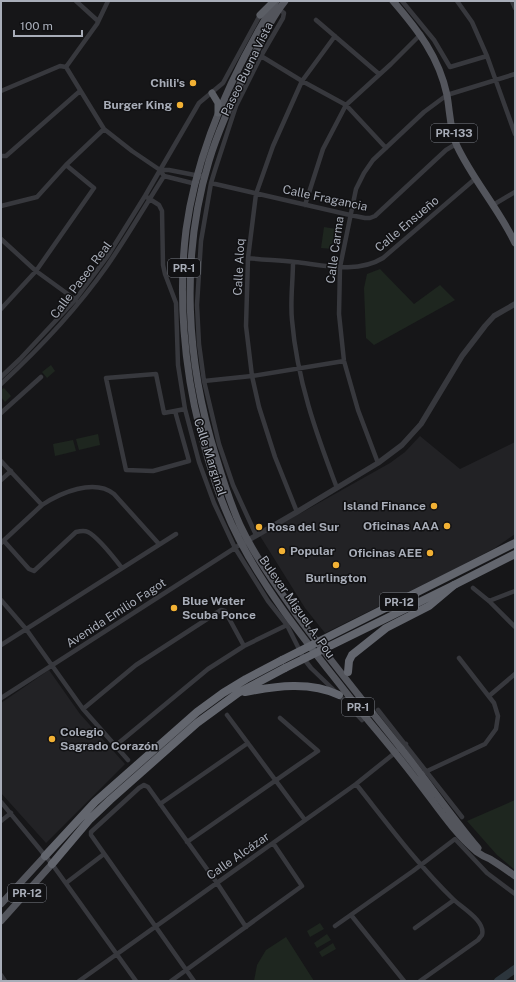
<svg xmlns="http://www.w3.org/2000/svg" width="516" height="982" font-family="'Public Sans',sans-serif">
  <style>
    .built { fill: #222225 }
    .green { fill: #1e261f }
    .lines { fill: none; stroke-linecap: round; stroke-linejoin: round }
    .river { stroke: #2c353c; stroke-width: 8 }
    .minor { stroke: #37383d; stroke-width: 4.5 }
    .tertiary { stroke: #37383d; stroke-width: 5.5 }
    .primary { stroke: #53555c; stroke-width: 7 }
    .trunk { stroke: #5b5e65; stroke-width: 7 }
    .motorway { stroke: #63666e; stroke-width: 8 }
    .motorway-bridge { stroke: #63666e; stroke-width: 8 }
    .poi-dot { fill: #f2b134; stroke: #111113; stroke-width: 1.5 }
    .labels { text-anchor: middle; dominant-baseline: central; stroke-width: 3; stroke-linejoin: round; paint-order: stroke }
    .shield { fill: #111113; stroke: #7b7e86; stroke-width: 1 }
    .shield-label { font-size: 11px; font-weight: bold; fill: #a8adb8 }
    .street-label { font-size: 12px; fill: #a8adb8; stroke: #111113 }
    .poi-label { font-size: 12px; font-weight: bold; fill: #a8adb8; stroke: #111113; text-anchor: end }
  </style>
  <rect width="100%" height="100%" fill="#161618"/>
  <path class="built" d="M420,436L460,469L515,442V534L495,548L451,571L325,633L305,608L260,536L390,463L405,452Z
    M49,670L80,714L125,764L46,843L1,793V703Z"/>
  <path class="green" d="M324,227L336,229L333,249L321,248Z
    M380,269L414,304L440,285L455,300L374,345L366,338L364,288L367,274Z
    M51,365L55,371L47,378L42,372Z
    M4,388L11,396L5,402L1,397V390Z
    M98,434L100,445L79,450L76,439Z
    M73,440L76,451L55,456L53,444Z
    M515,800V870L497,855L467,821Z
    M320,923L324,929L310,937L307,931Z
    M327,934L331,940L317,948L314,943Z
    M286,937L314,981H254L257,965L266,950Z
    M333,943L336,949L322,957L319,952Z"/>
  <g class="lines">
    <path class="river" d="M498,981L515,969"/>
    <path class="minor" d="M76,1L98,21
      M402,1L434,40L450,67L487,56
      M457,1L472,22L487,56L515,134
      M512,1L515,8
      M316,20L379,74
      M261,56L302,81L346,105L386,148
      M66,67L104,129L132,151L160,170L164,176L196,184
      M66,67L97,24L108,1
      M1,91L60,66L66,67
      M1,156H6L80,91
      M160,170H169L205,177
      M211,183L350,215L365,218H370L375,216L446,150L456,144
      M145,196L159,205L162,211L163,265L165,274L176,303L178,365L185,409L199,462L214,503L235,548L268,601L287,625L304,659L311,668L339,695L362,720
      M305,205L323,149L346,105L391,64L421,34
      M493,205L515,192
      M1,206L37,197L66,165L104,129
      M1,239L36,271L76,300
      M248,258C263,260 279,260 295,262C323,265 357,274 383,258L476,178
      M293,262C293,281 290,301 292,320C297,380 316,433 337,488
      M1,309L36,271L94,188L66,165
      M1,377L20,359L75,300L107,257L145,196L199,103L223,83L260,15
      M204,381L252,376L344,361
      M1,384C40,348 76,310 107,266C127,237 145,206 164,176
      M175,411L189,461L153,471L126,470L106,378L156,374L164,413L185,409
      M1,413L41,377
      M1,461L42,505
      M378,463L358,410L344,361L339,314L340,267L356,189L364,173L373,160L424,112L447,95L515,74
      M1,480L11,471
      M297,512L275,457L259,407L252,376L246,326L248,258L256,194L273,146L302,81L335,36
      M256,535L233,485L219,444L204,381L199,344L197,305L201,241L211,183L215,170L236,106L261,56L283,18L284,13L279,9
      M4,541L29,569L34,571L76,532C80,531 84,530 88,532C98,537 115,559 122,568
      M1,543L42,505C60,493 94,478 114,494L159,544
      M473,588L489,601L515,627
      M1,600L26,629L83,709L128,760
      M489,601L515,591
      M1,645L176,534
      M489,696L515,674
      M1,698L241,544
      M83,709L136,665L221,610L225,611L244,646
      M378,710L462,817
      M227,715L305,820
      M115,746L208,669L244,646L287,625
      M425,772L485,744L496,729L498,716L494,703L459,658
      M356,784C387,823 417,864 453,899C462,908 486,921 482,935L478,940L420,981
      M1,802L52,864L136,981
      M160,804L248,743
      M1,821L11,813
      M187,842L318,751L280,718
      M66,883L104,854
      M351,915L404,981
      M335,926L413,871L455,839L487,873L515,894
      M415,928L454,900
      M1,975L5,981
      M79,981L356,784L406,744
      M171,981L302,886L273,843
      M194,981L91,835V832L139,788L144,785L148,787L217,883L246,927"/>
    <path class="tertiary" d="M245,542L297,512L378,463L402,445L421,424L462,356L485,326L494,316L515,304"/>
    <path class="primary" d="M276,1C233,71 197,149 186,230C178,295 184,367 200,430C210,468 221,505 239,539C270,599 314,651 355,704C375,729 396,753 415,778C435,803 452,831 477,852C481,855 485,857 490,859C498,864 507,870 515,876
      M285,1C269,21 259,46 248,68C233,98 219,128 209,161C180,257 186,362 216,457C223,480 230,503 240,525C255,557 276,585 296,614C329,659 364,702 399,746C426,779 450,815 478,848
      M393,1C418,30 439,57 447,95C450,112 450,131 457,146C473,180 499,209 515,243
      M1,904L45,856
      M1,921L52,864"/>
    <path class="trunk" d="M260,15L274,1
      M212,93L218,103V113"/>
    <path class="motorway" d="M348,672L349,661L352,655L386,628L429,606L454,585L515,554
      M245,692C276,686 310,681 339,695
      M45,856L95,802L197,712L223,693L246,679L282,660
      M52,864L90,819L110,800L197,723L238,693L285,668"/>
    <path class="motorway-bridge" d="M282,660L515,543
      M285,668L454,585"/>
  </g>
  <g class="poi-dot">
    <circle cx="193" cy="83" r="4"/>
    <circle cx="180" cy="105" r="4"/>
    <circle cx="434" cy="506" r="4"/>
    <circle cx="447" cy="526" r="4"/>
    <circle cx="259" cy="527" r="4"/>
    <circle cx="282" cy="551" r="4"/>
    <circle cx="430" cy="553" r="4"/>
    <circle cx="336" cy="565" r="4"/>
    <circle cx="174" cy="608" r="4"/>
    <circle cx="52" cy="739" r="4"/>
  </g>
  <g class="labels">
    <g class="shield">
      <rect x="431" y="124" width="46" height="18" rx="3"/>
      <rect x="168" y="259" width="32" height="18" rx="3"/>
      <rect x="380" y="593" width="38" height="18" rx="3"/>
      <rect x="342" y="698" width="32" height="18" rx="3"/>
      <rect x="8" y="884" width="38" height="18" rx="3"/>
    </g>
    <g class="shield-label">
      <text x="454" y="133">PR-133</text>
      <text x="184" y="268">PR-1</text>
      <text x="399" y="602">PR-12</text>
      <text x="358" y="707">PR-1</text>
      <text x="27" y="893">PR-12</text>
    </g>
    <g class="street-label">
      <text transform="translate(247 69) rotate(-64)">Paseo Buena Vista</text>
      <text transform="translate(325 198) rotate(12)">Calle Fragancia</text>
      <text transform="translate(407 224) rotate(-40)">Calle Ensueño</text>
      <text transform="translate(335 250) rotate(-82)">Calle Carma</text>
      <text transform="translate(239 267) rotate(-87)">Calle Aloq</text>
      <text transform="translate(81 280) rotate(-53)">Calle Paseo Real</text>
      <text transform="translate(210 457) rotate(72)">Calle Marginal</text>
      <text transform="translate(297 607) rotate(55)">Bulevar Miguel A. Pou</text>
      <text transform="translate(116 613) rotate(-33)">Avenida Emilio Fagot</text>
      <text transform="translate(238 856) rotate(-35)">Calle Alcázar</text>
    </g>
    <g class="poi-label">
      <text x="185" y="83">Chili's</text>
      <text x="172" y="105">Burger King</text>
      <text x="426" y="506">Island Finance</text>
      <text x="439" y="526">Oficinas AAA</text>
      <text x="267" y="527" text-anchor="start">Rosa del Sur</text>
      <text x="290" y="551" text-anchor="start">Popular</text>
      <text x="422" y="553">Oficinas AEE</text>
      <text x="336" y="578" text-anchor="middle">Burlington</text>
      <text x="182" y="601" text-anchor="start">Blue Water<tspan x="182" dy="14">Scuba Ponce</tspan></text>
      <text x="60" y="732" text-anchor="start">Colegio<tspan x="60" dy="14">Sagrado Corazón</tspan></text>
    </g>
  </g>
  <rect width="516" height="982" fill="none" stroke="#a8adb8" stroke-width="4"/>
  <path d="M14 30v6h68v-6" fill="none" stroke="#a8adb8" stroke-width="2"/>
  <text x="20" y="30" font-size="12" fill="#a8adb8" stroke="#111113" stroke-width="3" paint-order="stroke">100 m</text>
</svg>
